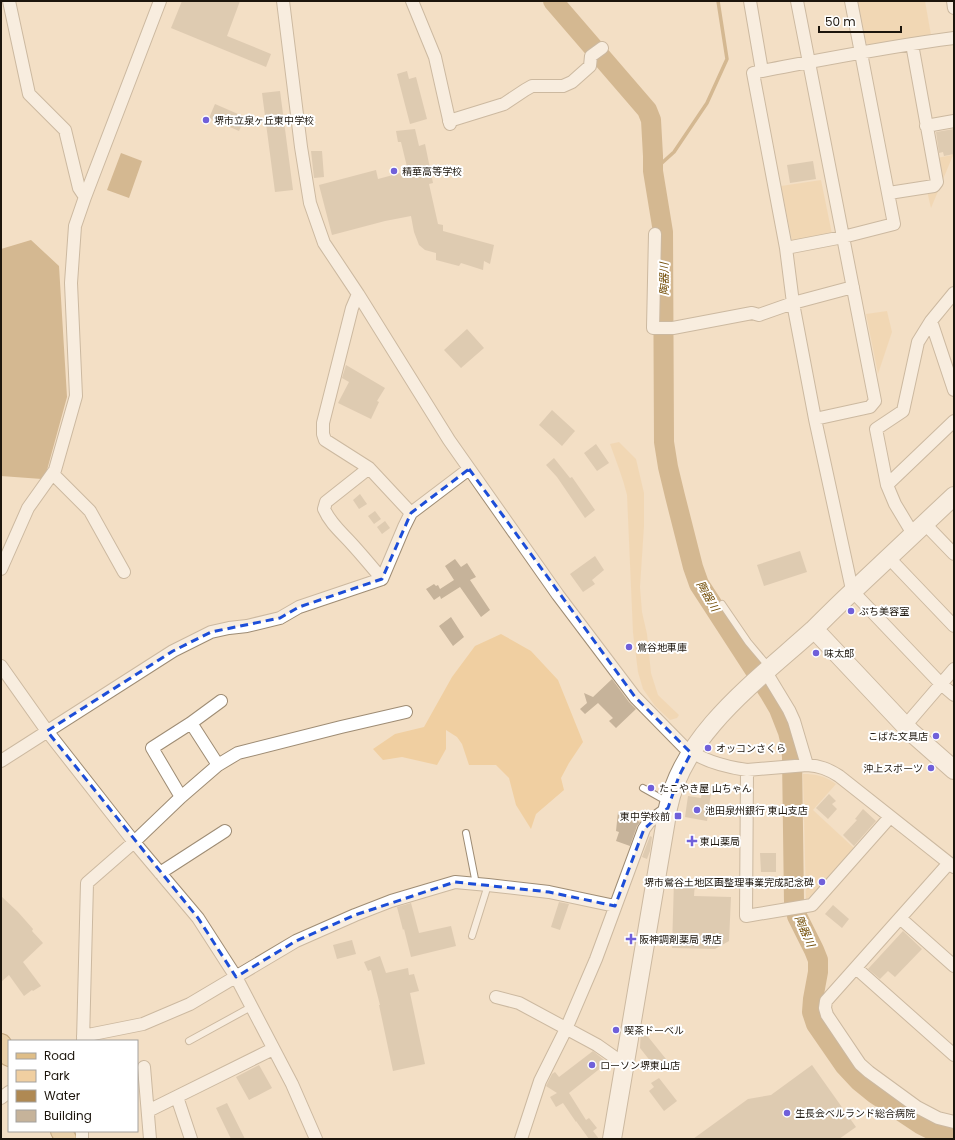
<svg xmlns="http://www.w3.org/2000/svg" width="955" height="1140" font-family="Poppins,'Noto Sans JP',sans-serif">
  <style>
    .green { fill: #f0cfa1 }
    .water { fill: #af8953 }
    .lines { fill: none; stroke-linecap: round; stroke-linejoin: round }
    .stream { stroke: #af8953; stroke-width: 3.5 }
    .river { stroke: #af8953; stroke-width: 20 }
    .building { fill: #c6b39a }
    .lane-casing { stroke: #9e8c74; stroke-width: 8 }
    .street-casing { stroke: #9e8c74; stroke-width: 14 }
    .secondary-casing { stroke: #9e8c74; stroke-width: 20 }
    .primary-casing { stroke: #8d6629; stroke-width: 22 }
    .lane { stroke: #fff; stroke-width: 6 }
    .street { stroke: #fff; stroke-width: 12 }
    .secondary { stroke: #fff; stroke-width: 18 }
    .primary { stroke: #dfbe88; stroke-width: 20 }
    .marked { fill: none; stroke: #1d4ed8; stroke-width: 3; stroke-dasharray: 8 5; stroke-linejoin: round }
    .poi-dot { fill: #7060da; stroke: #fff; stroke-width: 1.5 }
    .labels { text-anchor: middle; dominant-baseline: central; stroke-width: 4; stroke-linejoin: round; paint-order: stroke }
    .poi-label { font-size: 10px; fill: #1c150c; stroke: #fff; text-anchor: start }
    .water-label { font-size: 11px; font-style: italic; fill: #704a02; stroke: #fff }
  </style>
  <rect width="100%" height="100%" fill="#f3dfc5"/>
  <path class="green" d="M858,1H925L931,35L870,46L866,43Z
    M950,142L954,153L931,208L927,191L939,188L937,158L952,155Z
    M821,180L832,234L792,241L781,186Z
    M887,311L892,332L878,374L866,314Z
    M619,442L636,459L644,493V526L640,587L642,612L647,634L651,673L658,695L679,715L677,718L670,720L655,706L643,689L638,672L633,633L627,495C623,478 616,461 610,444Z
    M501,634L531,651L558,680L583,742L569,763L561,778L564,790L536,814L531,829L516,805L509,778L496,765H469L462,744L457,737L446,730V749L437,765L402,757L383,760L373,749L395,734L424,727L452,677L475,646Z
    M803,774C816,774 825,776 836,784L813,810L854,848L811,900L806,901Z"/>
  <path class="water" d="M121,153L142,161L129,198L107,190Z
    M31,240L59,266L67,397L47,470L42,479L1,476V249Z"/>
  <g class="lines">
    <path class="stream" d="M653,171L674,152L707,103L727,59L718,1"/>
    <path class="river" d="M553,1L647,110L651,120L653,156V171L663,232L664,442L668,467L675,496L693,567L699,584L769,692L779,709L788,732L791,745L792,757L794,902L797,916L814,950L818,960V972L813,999L812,1012L816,1024L845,1066L859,1081L875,1094L920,1124L930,1129L954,1135"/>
  </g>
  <path class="building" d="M182,1H240L227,36L271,54L266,67L171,28Z
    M407,71L409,79L416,77L427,119L410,124L397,74Z
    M280,91L293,190L275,192L262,93Z
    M215,104L245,117L239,131L209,118Z
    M415,129L419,146L425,144L433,183L429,184L438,224L443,225V231L494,245L490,264L484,261L483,270L461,263L459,266L436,260V253L425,250L419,245L414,232L411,216L385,221L332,235L319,185L376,170L378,179L408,171L401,142H398L396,131Z
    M954,129V154L944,156L943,152L939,153L936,132Z
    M311,151H322L324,177L314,178Z
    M813,161L816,179L790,183L787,165Z
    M467,329L484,348L461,368L444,350Z
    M346,365L385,388L377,401L379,402L371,419L338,403L349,382L342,378Z
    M552,410L575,431L562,446L539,425Z
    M596,444L609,463L597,471L584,453Z
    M554,458L570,478L572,477L595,510L585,518L557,477L546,465Z
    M360,494L367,504L359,509L353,500Z
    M375,511L381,519L374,524L368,516Z
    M385,521L390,528L382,534L377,527Z
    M800,551L807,572L764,586L757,565Z
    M595,556L604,570L592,580L595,584L583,592L570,574Z
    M455,559L461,567L467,563L476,577L470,580L490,610L481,617L460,587L441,599L440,596L434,600L426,589L434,584L436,586L438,585L440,589L454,580L445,566Z
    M451,617L464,637L453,646L439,626Z
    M612,679L629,702L636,709L616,728L609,721L613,718L598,703L585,714L580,709L587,703L584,693L593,697Z
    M702,792L711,793L707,821L685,817L688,796L701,798Z
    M829,794L836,801L832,804L837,809L828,819L816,808Z
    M863,809L876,821L854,846L843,835L857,820L855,819Z
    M618,812L640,822L637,826L630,846L616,841L619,832L616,831Z
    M650,836L652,837L650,851L647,859L642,857Z
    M760,853H776V872H761Z
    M674,881L695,882L694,896L731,897L729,941L715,949L672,948Z
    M1,896L18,912L33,929L32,931L43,943L23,962L41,986L33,991L32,990L24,996L9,975L1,982Z
    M559,902L569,904L560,930L551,927Z
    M411,903L419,933L451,926L456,946L411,957L404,929L403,930L397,907Z
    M833,905L849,919L842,928L825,914Z
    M903,931L922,949L895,977L888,971L880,979L868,969Z
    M352,940L356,954L337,959L333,945Z
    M380,956L386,973L408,968L409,975L414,974L419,991L410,993L425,1064L393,1071L379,1005H380L371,970L368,971L364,962Z
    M641,1028L670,1064L659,1072L640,1048Z
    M593,1051L603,1059L607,1063L569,1093L586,1120L589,1118L597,1128L593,1131L599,1139H589L576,1121V1122L563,1103L556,1107L550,1097L557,1093L546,1086L552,1074L555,1072L559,1077Z
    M259,1065L272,1088L249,1100L236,1077Z
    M812,1065L856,1127L839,1139H693L748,1099L771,1095Z
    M659,1078L677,1101L664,1111L649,1091L654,1087L651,1083Z
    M227,1103L245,1139H231L216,1108Z"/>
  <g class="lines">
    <defs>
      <path id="lane" d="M722,604L748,642L769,667
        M643,788L668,802
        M466,833L476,884
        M472,936L488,885
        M189,1041L251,1007"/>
      <path id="street" d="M9,1L29,94L65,130L79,188L85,197
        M283,1L301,147L310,203L324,243L358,294L449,440L558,595L635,697L684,747C701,760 726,767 747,770L807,765C820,766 828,769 839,776L954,867
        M412,1L435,57L450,124
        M750,1L762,71L753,73L786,248L793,303L815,419L851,585L853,591L858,597L941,684L954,695
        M797,1L875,401L870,407L815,419
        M953,1L954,8
        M762,71C826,59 890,46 954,38
        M449,121L504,104L525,90L532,86H563L572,82L590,66L591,56L602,48
        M926,126L954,121
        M889,193L934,186L937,182L912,44
        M655,234L653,328H673L752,313L759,315L793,303L853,287
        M786,248L843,237L894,224L851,1
        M358,294L352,308L323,423V434L325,440L369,468L411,513
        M931,321L954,390
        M369,468L326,502L324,509C330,523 341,532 351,543C362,555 372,567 382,579
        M53,474L90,511L124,572
        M887,485L954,421
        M925,524L954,554
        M913,534L895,504L887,485L876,429L903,411L918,342L931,321L954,293
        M889,558L954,626
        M1,569L28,508L55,470L76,396L71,283L75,226L85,197L160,1
        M1,666L47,731L134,842L198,918L236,977L292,1084L316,1139
        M766,672L789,710L794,721L807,765
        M191,723L218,765
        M905,726L954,669
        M1,761L173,651L211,632L229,628L247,626L280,618L299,607L382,579L404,527L411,513L469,469
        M747,770L746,916L812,905L890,817
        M181,797L152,748L191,723L221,701
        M949,863L826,1001L825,1008L827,1015L860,1064L869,1072L917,1107L938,1118L954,1122
        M160,873L225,831
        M900,918L954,966
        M856,968L954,1055
        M496,997L519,1003L597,1045L624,1064
        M83,1036L143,1024L190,1004L296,941L355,915L391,901L455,882L488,885L549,892L615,906
        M83,1041L87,883L134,842L181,797L218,765L238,753L341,727L406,712
        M144,1067L150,1139
        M177,1097L191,1139
        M1,1098L9,1092
        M148,1111L273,1049
        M82,1139V1131
        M521,1139L540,1081L566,1029L596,959L644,829L649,822L668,808"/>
      <path id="secondary" d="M814,629L911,732L954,770
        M612,1139L668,808C683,733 759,679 813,630C826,617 839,604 852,592C886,560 920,528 954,496"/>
      <path id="primary" d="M1,1044L9,1056
        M61,1131L66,1139"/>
    </defs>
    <use href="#lane" class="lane-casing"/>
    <use href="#street" class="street-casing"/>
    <use href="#secondary" class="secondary-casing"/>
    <use href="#primary" class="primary-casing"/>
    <use href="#lane" class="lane"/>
    <use href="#street" class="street"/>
    <use href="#secondary" class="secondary"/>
    <use href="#primary" class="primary"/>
  </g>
  <path d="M0 0H955V1140H0ZM469,469L635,697L691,753L679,776L668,808L644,829L615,906L549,892L455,882L355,915L296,941L236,977L198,918L47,731L173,651L211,632L280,618L299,607L382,579L411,513Z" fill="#f3dfc5" fill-opacity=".55" fill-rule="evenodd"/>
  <path class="marked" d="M469,469L635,697L691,753L679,776L668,808L644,829L615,906L549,892L455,882L355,915L296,941L236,977L198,918L47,731L173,651L211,632L280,618L299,607L382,579L411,513Z"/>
  <g class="poi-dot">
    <circle cx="206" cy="120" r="4"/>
    <circle cx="394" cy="171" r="4"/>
    <circle cx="851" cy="611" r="4"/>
    <circle cx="629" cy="647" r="4"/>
    <circle cx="816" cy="653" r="4"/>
    <circle cx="936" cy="736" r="4"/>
    <circle cx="708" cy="748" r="4"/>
    <circle cx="931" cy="768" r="4"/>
    <circle cx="651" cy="788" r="4"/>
    <circle cx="697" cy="810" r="4"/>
    <rect x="674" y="812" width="8" height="8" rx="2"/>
    <path d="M690 835h4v4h4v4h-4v4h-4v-4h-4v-4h4z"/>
    <circle cx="822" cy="882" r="4"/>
    <path d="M629 933h4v4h4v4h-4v4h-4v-4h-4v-4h4z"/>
    <circle cx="616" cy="1030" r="4"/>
    <circle cx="592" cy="1065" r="4"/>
    <circle cx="787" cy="1113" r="4"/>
  </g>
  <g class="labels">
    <g class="poi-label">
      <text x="214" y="120">堺市立泉ヶ丘東中学校</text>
      <text x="402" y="171">精華高等学校</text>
      <text x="859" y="611">ぷち美容室</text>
      <text x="637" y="647">鴬谷地車庫</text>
      <text x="824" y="653">味太郎</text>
      <text x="928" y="736" text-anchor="end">こばた文具店</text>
      <text x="716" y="748">オッコンさくら</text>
      <text x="923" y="768" text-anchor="end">沖上スポーツ</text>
      <text x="659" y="788">たこやき屋 山ちゃん</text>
      <text x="705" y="810">池田泉州銀行 東山支店</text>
      <text x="670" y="816" text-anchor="end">東中学校前</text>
      <text x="700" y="841">東山薬局</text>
      <text x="814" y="882" text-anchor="end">堺市鶯谷土地区画整理事業完成記念碑</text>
      <text x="639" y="939">阪神調剤薬局 堺店</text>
      <text x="624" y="1030">喫茶ドーベル</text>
      <text x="600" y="1065">ローソン堺東山店</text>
      <text x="795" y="1113">生長会ベルランド総合病院</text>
    </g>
    <g class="water-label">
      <text transform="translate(664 279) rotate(-90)">陶器川</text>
      <text transform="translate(708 596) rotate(60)">陶器川</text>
      <text transform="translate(805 931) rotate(66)">陶器川</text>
    </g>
  </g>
  <rect width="955" height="1140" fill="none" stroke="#1c150c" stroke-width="4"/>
  <rect x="8" y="1040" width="130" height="92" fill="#ffffff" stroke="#a4a19e"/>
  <rect x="16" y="1053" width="20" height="6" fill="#dfbe88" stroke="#a4a19e"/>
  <text x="44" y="1060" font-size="12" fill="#1c150c">Road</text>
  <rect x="16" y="1070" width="20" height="12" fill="#f0cfa1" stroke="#a4a19e"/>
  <text x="44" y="1080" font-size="12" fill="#1c150c">Park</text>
  <rect x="16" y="1090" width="20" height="12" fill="#af8953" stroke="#a4a19e"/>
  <text x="44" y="1100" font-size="12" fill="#1c150c">Water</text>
  <rect x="16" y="1110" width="20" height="12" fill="#c6b39a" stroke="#a4a19e"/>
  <text x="44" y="1120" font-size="12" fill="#1c150c">Building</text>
  <path d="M819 26v6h82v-6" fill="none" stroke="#1c150c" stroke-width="2"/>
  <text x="825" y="26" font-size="12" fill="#1c150c" stroke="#ffffff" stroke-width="3" paint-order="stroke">50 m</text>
</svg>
